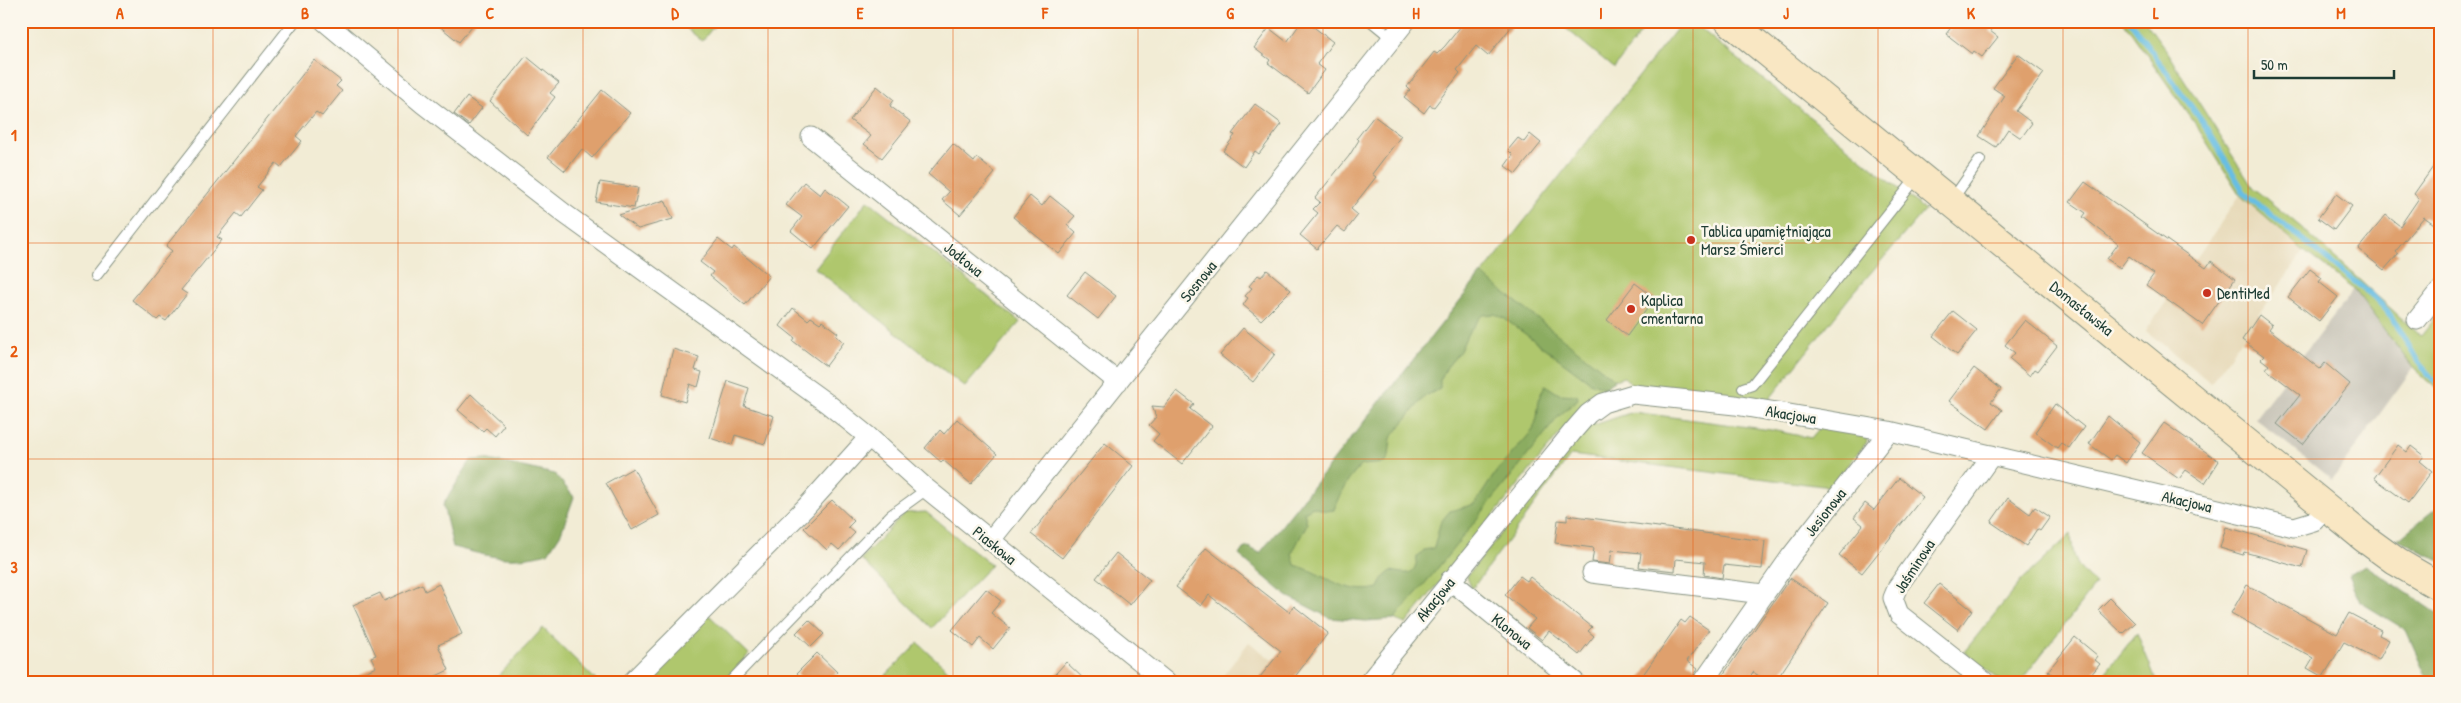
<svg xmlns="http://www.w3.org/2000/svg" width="2461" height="703" font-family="'Patrick Hand',sans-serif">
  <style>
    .built { fill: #e7daba }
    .industrial { fill: #c8c4b8 }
    .green { fill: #afc76d; stroke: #678250 }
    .forest { fill: #8bac60; stroke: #55744a }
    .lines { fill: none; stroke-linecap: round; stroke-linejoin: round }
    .stream { stroke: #66bee4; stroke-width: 5.5 }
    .building { fill: #dfa06d }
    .lane-casing { stroke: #889484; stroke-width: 12 }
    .street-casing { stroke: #889484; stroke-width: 21 }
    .secondary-casing { stroke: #889484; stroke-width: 30 }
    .lane { stroke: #fff; stroke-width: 10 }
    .street { stroke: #fff; stroke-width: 19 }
    .secondary { stroke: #f9e7c3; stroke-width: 28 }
    .grid { fill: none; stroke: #e8590c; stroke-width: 1; stroke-opacity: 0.55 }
    .poi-dot { fill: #c8321e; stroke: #fbf7ec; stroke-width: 2 }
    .labels { text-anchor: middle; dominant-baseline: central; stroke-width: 5; stroke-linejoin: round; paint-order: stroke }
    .poi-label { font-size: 16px; fill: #1f3d34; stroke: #fbf7ec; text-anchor: start }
    .street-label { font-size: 16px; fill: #1f3d34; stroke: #fbf7ec }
    .neatline { fill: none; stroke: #e8590c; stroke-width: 2 }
    .grid-label { font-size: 16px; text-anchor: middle; font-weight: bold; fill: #e8590c }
  </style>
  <rect width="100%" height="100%" fill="#fbf7ec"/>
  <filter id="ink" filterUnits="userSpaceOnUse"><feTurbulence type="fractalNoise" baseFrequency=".02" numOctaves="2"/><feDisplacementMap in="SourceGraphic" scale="10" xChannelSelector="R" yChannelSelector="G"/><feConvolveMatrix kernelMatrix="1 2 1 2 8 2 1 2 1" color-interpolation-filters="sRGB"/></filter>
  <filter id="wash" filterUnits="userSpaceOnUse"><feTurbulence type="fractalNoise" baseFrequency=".0096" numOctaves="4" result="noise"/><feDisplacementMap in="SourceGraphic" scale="20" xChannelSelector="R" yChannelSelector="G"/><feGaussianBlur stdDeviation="1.12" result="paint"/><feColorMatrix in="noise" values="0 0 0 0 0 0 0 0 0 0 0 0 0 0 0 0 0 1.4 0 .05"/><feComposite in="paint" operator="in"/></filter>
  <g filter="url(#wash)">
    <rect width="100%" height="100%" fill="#f2ecd5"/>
    <path class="built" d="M2240,195L2304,251L2211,383L2146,331Z
      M1249,642L1300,682H1218Z"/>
    <path class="industrial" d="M2354,289L2413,368L2332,480L2255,418Z"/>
    <path class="green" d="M678,21H718L702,41Z
      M1557,21H1650L1614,68Z
      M1683,21H1691L1925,210L1849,298L1768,401L1635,388L1624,377L1614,380L1574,416L1406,624L1336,597L1260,554Z
      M2123,21H2145L2163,46L2253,188L2302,228L2421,336L2440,312V392L2413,368L2354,289L2304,251L2240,195L2194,122Z
      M868,200L1020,322L965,387L815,268Z
      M1633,412L1771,430L1811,438L1822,425L1866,434L1867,442L1831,487L1571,455L1472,589L1467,576L1592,420L1594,425Z
      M926,512L991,565L932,628L861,559L904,513Z
      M2071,534C2073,559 2076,568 2096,584L2020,682H2002L1964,652L2022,580Z
      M709,615L749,654L723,682H645Z
      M543,628L598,682H493Z
      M2137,633L2157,682H2098Z
      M918,643L961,682H879Z"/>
    <path class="forest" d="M1481,274L1614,379L1605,388L1590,382L1505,319L1495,314L1483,315L1479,319L1467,335L1460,351L1447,367L1440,380V389L1425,396L1391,438L1389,456L1385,463L1362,465C1349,478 1339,493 1334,510L1326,511L1313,507L1304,512L1307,524L1292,553L1295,565C1326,574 1345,596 1379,588L1383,578L1391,571C1406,574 1416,577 1417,557L1424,550L1434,548L1440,524L1444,518L1450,511L1475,504L1496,472L1533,430L1537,418L1539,398L1545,385L1559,394L1577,395L1578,399L1559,416L1433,574L1394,619L1366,621L1330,618L1287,596L1239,555L1243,549L1248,547L1260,553Z
      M485,459L555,474L574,497L561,533L548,553C509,563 492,557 453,547L443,505L471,460Z
      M2440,505V561L2398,539Z
      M2365,565L2440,615V682H2429L2406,630L2360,602L2348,575Z"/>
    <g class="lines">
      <path class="stream" d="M2130,21L2206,127L2245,194L2374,297L2392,316L2418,362L2440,387"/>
    </g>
    <g id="blocks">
      <path class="building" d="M433,21H476L459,42Z
        M1302,21H1306L1333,42L1317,64L1325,70L1308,93L1268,63L1270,60L1254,48L1269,28L1287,42Z
        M1465,21H1516L1488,56L1476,46L1457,70L1460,73L1434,107L1430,105L1424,113L1404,97L1410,90L1407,87L1434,52L1437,54L1445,46Z
        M1956,21H1985L1993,27L1990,31L1998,37L1982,57L1974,51L1972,54L1946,34Z
        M2018,54L2044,73L2016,111L2032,123L2021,138L2008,129L1996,147L1979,136L2005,96L1993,88Z
        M526,56L559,83L550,93L555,97L527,135L490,101Z
        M314,60L341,81L336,86L342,91L322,116L316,112L296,136L302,141L281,167L276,163L257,187L262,190L241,217L236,213L217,237L222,240L181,290L187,294L166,321L160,317L157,320L132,300L172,251L166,246Z
        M877,86L894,100L890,106L911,122L882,158L864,144L871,136L850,120Z
        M602,90L630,113L592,158L582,149L565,171L548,157Z
        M467,97L482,108L469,125L454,114Z
        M1255,104L1282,124L1259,154L1255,151L1244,167L1223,151L1235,135L1232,134Z
        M1374,116L1401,136L1372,174L1376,177L1351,209L1358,215L1345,232L1337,226L1317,249L1300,235L1318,213L1313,209L1320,202L1315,198L1349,156L1359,140L1357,138Z
        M1530,134L1541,143L1516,174L1505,166L1513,155L1508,150L1518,138L1524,142Z
        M953,144L974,162L977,158L995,173L960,215L942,200L949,192L928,174Z
        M2440,157V228L2424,217L2395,252L2398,254L2384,270L2358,249L2386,215L2400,226L2419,198L2414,194Z
        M600,182L638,188L634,208L596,202Z
        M804,182L820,195L825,188L848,206L813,249L791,231L802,217L786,205Z
        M2085,182L2206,268L2211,261L2235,279L2202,325L2146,285L2154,274L2129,256L2120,268L2107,259L2118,244L2083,217L2086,213L2070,202Z
        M2336,194L2352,206L2334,230L2318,218Z
        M1030,196L1042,206L1050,196L1075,216L1067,225L1076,233L1059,254L1013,217Z
        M665,200L673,219L638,229L619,215Z
        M718,239L732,250L734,247L769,276L745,305L710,276L713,272L700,262Z
        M2310,269L2322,278L2319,282L2338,297L2319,321L2288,297Z
        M1267,270L1291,290L1261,320L1243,305L1248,298L1245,296L1252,288L1249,286L1258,275L1261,277Z
        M1085,272L1116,296L1098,319L1067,295Z
        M1635,283L1655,298L1627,336L1607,320Z
        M793,308L808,320L811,317L820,323L822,321L838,333L836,336L844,342L826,366L793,341L795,338L780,326Z
        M1953,311L1977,330L1957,355L1933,336Z
        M2259,315L2272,325L2269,329L2320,369L2325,363L2350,384L2303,444L2277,424L2300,395L2266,369L2269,365L2261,359L2264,356L2242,340Z
        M2025,320L2057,346L2038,371L2035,369L2030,376L2010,359L2015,353L2005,345Z
        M1243,328L1275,354L1253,382L1220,355Z
        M673,349L699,357L695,370L702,372L698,387L690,384L685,402L662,395Z
        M1974,368L2001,389L1991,402L2002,410L1988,429L1949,401Z
        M728,381L749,388L744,406L774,416L765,444L735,435L732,445L710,438Z
        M1177,391L1194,404L1190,409L1212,426L1182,464L1153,441L1159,434L1149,425L1156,417L1152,406L1164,407Z
        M471,394L504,425L495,436L486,428L483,431L458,410Z
        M2055,404L2084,427L2069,448L2061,443L2057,448L2035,432Z
        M2108,416L2140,442L2126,463L2115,455L2111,460L2089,444Z
        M957,419L997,454L971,484L943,460L941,462L925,448L940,430L944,434Z
        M2164,423L2219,461L2205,483L2186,470L2179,479L2142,453Z
        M1105,443L1133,466L1062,558L1031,534Z
        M2398,445L2407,452L2411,446L2424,456L2420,461L2432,471L2408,503L2374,478Z
        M633,468L659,515L632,530L606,483Z
        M1899,478L1923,497L1862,573L1839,555L1863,525L1854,518L1865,503L1874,510Z
        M2008,498L2030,514L2035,507L2050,517L2040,531L2037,529L2026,546L1991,522Z
        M832,500L854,521L848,527L855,533L839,550L832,544L827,550L804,528Z
        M1567,515L1765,541L1762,569L1724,565L1722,578L1704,575L1705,562L1676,559L1675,571L1639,567L1641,553L1612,550L1610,564L1592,562L1594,548L1555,543L1558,520L1567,521Z
        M2226,527L2307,550L2302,568L2244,552L2243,555L2220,548Z
        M1206,548L1289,612L1294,606L1328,633L1291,682H1256L1281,651L1209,595L1201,606L1176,587Z
        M1116,553L1150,580L1130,605L1096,578Z
        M1520,576L1527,581L1530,577L1592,627L1588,631L1594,636L1579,655L1549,631L1542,640L1527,628L1535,619L1505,595Z
        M1790,578L1828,603L1775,682H1768L1753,672L1747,682H1734L1723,675Z
        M422,584L425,591L439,584L462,634L438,645L449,670L423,682H342L376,667L371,657L376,655L353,605L380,593L384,601Z
        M1939,584L1972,610L1958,630L1924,603Z
        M2247,585L2337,634L2349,613L2381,630L2379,635L2389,640L2379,660L2344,642L2323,677L2307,668L2313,658L2231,613Z
        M986,589L1001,601L991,613L1010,628L993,649L980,638L973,647L952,630Z
        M2110,598L2135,623L2123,634L2098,610Z
        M1690,617L1709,630L1687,661L1698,669L1690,682H1638L1681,620L1685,623Z
        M809,620L824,634L811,647L796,633Z
        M2075,637L2098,656L2095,660L2100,664L2085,682H2062L2048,671Z
        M817,653L837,672L828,682H805L797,673Z
        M1066,662L1087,682H1048Z"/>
    </g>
  </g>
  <g filter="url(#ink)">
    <use href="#blocks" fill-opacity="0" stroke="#889484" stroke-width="1"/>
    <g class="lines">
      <defs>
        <path id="lane" d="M1371,21L1393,39
          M1952,200L1980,160
          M96,276L295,21
          M1743,388L1752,385L1918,176
          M730,682L891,515L927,489"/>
        <path id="street" d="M324,21L423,104L565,214L828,404L869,437L927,489L1166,682
          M811,137L1118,382
          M2417,320L2440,291
          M990,541L1406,21
          M1592,573L1763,594
          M1450,580L1575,682
          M632,682L806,507L869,437
          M1369,682L1574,430L1588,414L1603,403L1633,394L1735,405L1889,431L2294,527L2314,521L2327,507
          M1703,682L1791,556L1889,431
          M1985,682L1899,614L1893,598L1898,586L1992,455"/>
        <path id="secondary" d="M1729,21L2364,538L2397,562L2440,587"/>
      </defs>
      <use href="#lane" class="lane-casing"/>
      <use href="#street" class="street-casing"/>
      <use href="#secondary" class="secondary-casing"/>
      <use href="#lane" class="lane"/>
      <use href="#street" class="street"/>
      <use href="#secondary" class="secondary"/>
    </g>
  </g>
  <path class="grid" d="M213,21V682M398,21V682M583,21V682M768,21V682M953,21V682M1138,21V682M1323,21V682M1508,21V682M1693,21V682M1878,21V682M2063,21V682M2248,21V682M21,243H2440M21,459H2440"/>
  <g class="poi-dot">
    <circle cx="1691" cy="240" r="5"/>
    <circle cx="2207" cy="293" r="5"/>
    <circle cx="1631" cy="309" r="5"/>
  </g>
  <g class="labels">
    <g class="poi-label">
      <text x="1701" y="231">Tablica upamiętniająca<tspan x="1701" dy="18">Marsz Śmierci</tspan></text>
      <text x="2217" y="293">DentiMed</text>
      <text x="1641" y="300">Kaplica<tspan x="1641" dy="18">cmentarna</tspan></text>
    </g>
    <g class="street-label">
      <text transform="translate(964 259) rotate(39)">Jodłowa</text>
      <text transform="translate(1198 281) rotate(-51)">Sosnowa</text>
      <text transform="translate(2082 308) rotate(39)">Domasławska</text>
      <text transform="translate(1791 414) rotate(9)">Akacjowa</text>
      <text transform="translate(2187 501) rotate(13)">Akacjowa</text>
      <text transform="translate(1825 512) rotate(-52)">Jesionowa</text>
      <text transform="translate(995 545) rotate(39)">Piaskowa</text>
      <text transform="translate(1914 566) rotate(-57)">Jaśminowa</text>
      <text transform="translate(1435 599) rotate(-51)">Akacjowa</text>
      <text transform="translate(1512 631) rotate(39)">Klonowa</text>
    </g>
  </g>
  <rect width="2461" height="703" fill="none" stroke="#fbf7ec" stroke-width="55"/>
  <path d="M2254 70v8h140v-8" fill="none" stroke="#1f3d34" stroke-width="2.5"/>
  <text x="2261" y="70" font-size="15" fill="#1f3d34" stroke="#fbf7ec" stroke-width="4" paint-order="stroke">50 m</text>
  <rect x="28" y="28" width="2406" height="648" class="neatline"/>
  <g class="grid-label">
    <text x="120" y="19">A</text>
    <text x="305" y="19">B</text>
    <text x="490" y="19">C</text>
    <text x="675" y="19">D</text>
    <text x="860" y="19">E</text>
    <text x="1045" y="19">F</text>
    <text x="1230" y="19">G</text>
    <text x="1416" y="19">H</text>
    <text x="1601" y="19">I</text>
    <text x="1786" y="19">J</text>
    <text x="1971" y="19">K</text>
    <text x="2156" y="19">L</text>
    <text x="2341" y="19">M</text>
    <text x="14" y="141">1</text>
    <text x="14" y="357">2</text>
    <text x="14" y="573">3</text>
  </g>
</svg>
